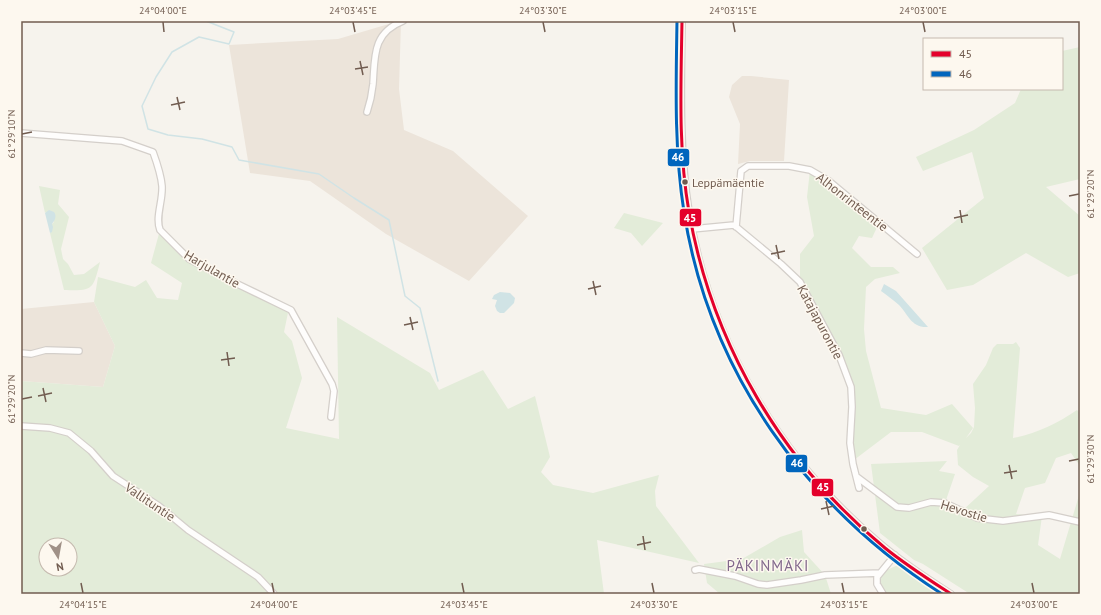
<svg xmlns="http://www.w3.org/2000/svg" width="1101" height="615" font-family="'PT Sans',sans-serif">
  <style>
    .residential { fill: #ece4da }
    .green { fill: #e3ecd9; fill-rule: evenodd }
    .water { fill: #d0e3e5 }
    .lines { fill: none; stroke-linecap: round; stroke-linejoin: round }
    .stream { stroke: #d0e3e5; stroke-width: 1.5 }
    .minor-casing { stroke: #d4cfca; stroke-width: 8 }
    .minor { stroke: #fefdfc; stroke-width: 5.5 }
    .bus-1-casing { stroke: #fdf8ef; stroke-width: 6 }
    .bus-2-casing { stroke: #fdf8ef; stroke-width: 6 }
    .bus-1 { stroke: #e4002b; stroke-width: 3 }
    .bus-2 { stroke: #0065bd; stroke-width: 3 }
    .ticks { fill: none; stroke: #715c50; stroke-width: 1.5 }
    .bus-dot { fill: #715c50; stroke: #fdf8ef; stroke-width: 1.5 }
    .labels { text-anchor: middle; dominant-baseline: central; stroke-width: 3; stroke-linejoin: round; paint-order: stroke }
    .bus-label { font-size: 12px; fill: #715c50; stroke: #fdf8ef; text-anchor: start }
    .street-label { font-size: 13px; fill: #715c50; stroke: #fdf8ef }
    .quarter-label { font-size: 15px; letter-spacing: 1px; fill: #81688c; stroke: #fdf8ef }
    .line-badge { stroke: #fdf8ef; stroke-width: 1.5 }
    .badge-label { font-size: 11px; text-anchor: middle; font-weight: bold; fill: #fff }
    .neatline { fill: none; stroke: #715c50; stroke-width: 1.5 }
    .ticks-label { font-size: 10px; text-anchor: middle; fill: #715c50 }
  </style>
  <rect width="100%" height="100%" fill="#f6f3ed"/>
  <path class="residential" d="M399,21H401L399,89L404,130L453,151L528,216L469,281L386,234L310,181L250,173L229,45L338,39Z
    M742,76H751L789,80L784,161H750L738,164L740,124L729,97L732,85Z
    M94,302L115,346L103,387L21,381V309Z"/>
  <path class="green" d="M1080,47V179L1046,187L1080,216V273L1068,277L1026,253L973,285L947,290L922,248L984,198L972,152L923,171L916,157L974,130L1015,103L1021,89H1062V51Z
    M810,170L829,181L878,225L872,238L859,236L852,248L871,267H893L900,273L875,279L866,287L864,329L866,351L881,408L926,415L952,404L973,428L966,438L971,433L974,427L975,408L973,384L986,365L993,348L997,344H1013L1016,342L1020,348L1013,438C1036,434 1058,423 1077,410L1080,413V466L1071,453L1056,458L1045,483L1025,488L1016,514L1042,516L1038,545L1060,559L1080,492V594H970L923,564L914,560L880,533L871,464L947,461L939,471L955,474L945,503L962,511L989,486L973,477L958,465L957,450L960,445L959,446L922,432H891L854,460L850,443L851,387L839,355L800,282V254L814,236L807,197Z
    M39,186L60,190L58,204L69,217L61,249L63,259L68,264L74,275L84,274L100,262C93,290 93,291 64,290L50,233L51,232L52,224L54,222L46,212L45,213Z
    M624,213L663,223L642,246L631,233L614,228Z
    M160,230L184,255L289,308L284,332L292,341L302,378L286,428L339,439L337,317L430,373L439,390L483,370L508,409L535,396L550,457L541,472L553,485L593,493L659,475L655,491L656,506L699,563L597,540L604,594H21V381L103,387L115,346L94,302L98,277L135,287L146,280L157,298L178,300L182,283L151,263ZM46,545H70V569H46Z
    M802,530L804,552L825,575L831,594H720L707,583L704,564L742,559L780,537Z
    M898,565L943,594H883L877,577L880,573Z"/>
  <path class="water" d="M49,210L54,212C57,216 55,220 52,224L53,227L52,232L50,233L45,213Z
    M884,284L896,291L928,327C911,328 908,314 899,305C893,300 887,295 881,291Z
    M500,292L510,293L515,298L514,303L504,313H500L497,311L495,306L497,300L492,299L494,295Z"/>
  <g class="lines">
    <path class="stream" d="M206,21L234,32L229,44L199,37L172,52L156,77L142,106L148,129L168,135L202,139L232,147L239,160L319,174L354,198L389,220L405,296L420,308L438,381"/>
    <defs>
      <path id="minor" d="M682,21C681,85 679,149 689,212C710,341 778,457 877,541C900,561 926,578 951,594
        M367,112C370,103 372,94 373,84C375,57 372,33 403,21
        M21,133L122,141L153,152C157,163 161,174 162,186C163,201 155,217 160,230L189,259L225,278L291,310L332,384L334,391L331,417
        M736,227L741,171L748,166H789L810,170L829,181L917,254
        M692,229L734,225L781,264L800,282L839,355L851,387L852,407L850,443L853,464L859,488
        M21,353L31,354L46,350L79,351
        M21,426L50,428L69,433L91,451L113,476L159,506L188,530L258,577L274,594
        M857,477L897,507L909,508L931,502L945,503L977,518L1003,521L1049,515L1080,522
        M695,570L699,569L735,576L758,584L767,585L801,580L825,575L880,573
        M883,594L877,584V577L895,555"/>
    </defs>
    <use href="#minor" class="minor-casing"/>
    <use href="#minor" class="minor"/>
    <defs>
      <path id="bus-1" d="M682,21C681,84 678,150 689,212C712,344 782,463 885,548C906,565 928,579 951,594"/>
      <path id="bus-2" d="M677,21C676,84 674,149 684,212C709,372 806,507 942,594"/>
    </defs>
    <use href="#bus-1" class="bus-1-casing"/>
    <use href="#bus-2" class="bus-2-casing"/>
    <use href="#bus-1" class="bus-1"/>
    <use href="#bus-2" class="bus-2"/>
  </g>
  <path class="ticks" d="M163,22L164,32M353,22L355,32M543,22L545,32M733,22L735,32M923,22L925,32M360,61L363,75M355,69L368,67M177,97L180,110M171,105L185,102M22,134L32,132M1069,196L1079,194M960,210L962,223M954,218L968,215M776,245L779,259M771,254L785,251M593,281L596,295M588,289L601,286M410,317L413,330M404,325L418,322M227,352L229,366M221,360L235,358M43,388L46,402M38,396L52,393M22,399L32,397M1069,461L1079,459M1009,465L1012,479M1004,473L1017,471M826,501L829,515M821,509L834,506M643,536L645,550M637,545L651,542M81,583L83,593M272,583L274,593M462,583L464,593M652,583L654,593M842,583L844,593M1032,583L1034,593"/>
  <g class="bus-dot">
    <circle cx="685" cy="182" r="3.5"/>
    <circle cx="864" cy="529" r="3.5"/>
  </g>
  <g class="labels">
    <g class="bus-label">
      <text x="692" y="182">Leppämäentie</text>
    </g>
    <g class="street-label">
      <text transform="translate(852 202) rotate(38)">Alhonrinteentie</text>
      <text transform="translate(212 269) rotate(30)">Harjulantie</text>
      <text transform="translate(820 322) rotate(62)">Katajapurontie</text>
      <text transform="translate(150 502) rotate(34)">Vallituntie</text>
      <text transform="translate(964 511) rotate(17)">Hevostie</text>
    </g>
    <g class="quarter-label">
      <text x="768" y="565">PÄKINMÄKI</text>
    </g>
  </g>
  <g class="line-badge">
    <rect x="667" y="148" width="23" height="19" rx="4" fill="#0065bd"/>
    <rect x="679" y="208" width="23" height="19" rx="4" fill="#e4002b"/>
    <rect x="785" y="454" width="23" height="19" rx="4" fill="#0065bd"/>
    <rect x="811" y="478" width="23" height="19" rx="4" fill="#e4002b"/>
  </g>
  <g class="badge-label">
    <text x="678" y="161">46</text>
    <text x="690" y="222">45</text>
    <text x="797" y="467">46</text>
    <text x="823" y="491">45</text>
  </g>
  <rect width="1101" height="615" fill="none" stroke="#fdf8ef" stroke-width="44"/>
  <rect x="923" y="38" width="140" height="52" fill="#fdf8ef" stroke="#c5baaf"/>
  <rect x="931" y="51" width="20" height="6" fill="#e4002b" stroke="#c5baaf"/>
  <text x="959" y="58" font-size="12" fill="#715c50">45</text>
  <rect x="931" y="71" width="20" height="6" fill="#0065bd" stroke="#c5baaf"/>
  <text x="959" y="78" font-size="12" fill="#715c50">46</text>
  <g transform="translate(58 557) rotate(169)"><circle r="19" fill="#fdf8ef" stroke="#c5baaf"/>
  <path d="M0-3L7 15L0 10L-7 15Z" fill="#a09187"/>
  <text y="-6" font-size="11" font-weight="bold" text-anchor="middle" fill="#715c50">N</text>
  </g>
  <rect x="22" y="22" width="1057" height="571" class="neatline"/>
  <g class="ticks-label">
    <text x="163" y="14">24°04'00"E</text>
    <text x="353" y="14">24°03'45"E</text>
    <text x="543" y="14">24°03'30"E</text>
    <text x="733" y="14">24°03'15"E</text>
    <text x="923" y="14">24°03'00"E</text>
    <text transform="translate(11 134) rotate(-90)" y="4">61°29'10"N</text>
    <text transform="translate(1090 194) rotate(-90)" y="4">61°29'20"N</text>
    <text transform="translate(11 399) rotate(-90)" y="4">61°29'20"N</text>
    <text transform="translate(1090 459) rotate(-90)" y="4">61°29'30"N</text>
    <text x="83" y="608">24°04'15"E</text>
    <text x="274" y="608">24°04'00"E</text>
    <text x="464" y="608">24°03'45"E</text>
    <text x="654" y="608">24°03'30"E</text>
    <text x="844" y="608">24°03'15"E</text>
    <text x="1034" y="608">24°03'00"E</text>
  </g>
</svg>
